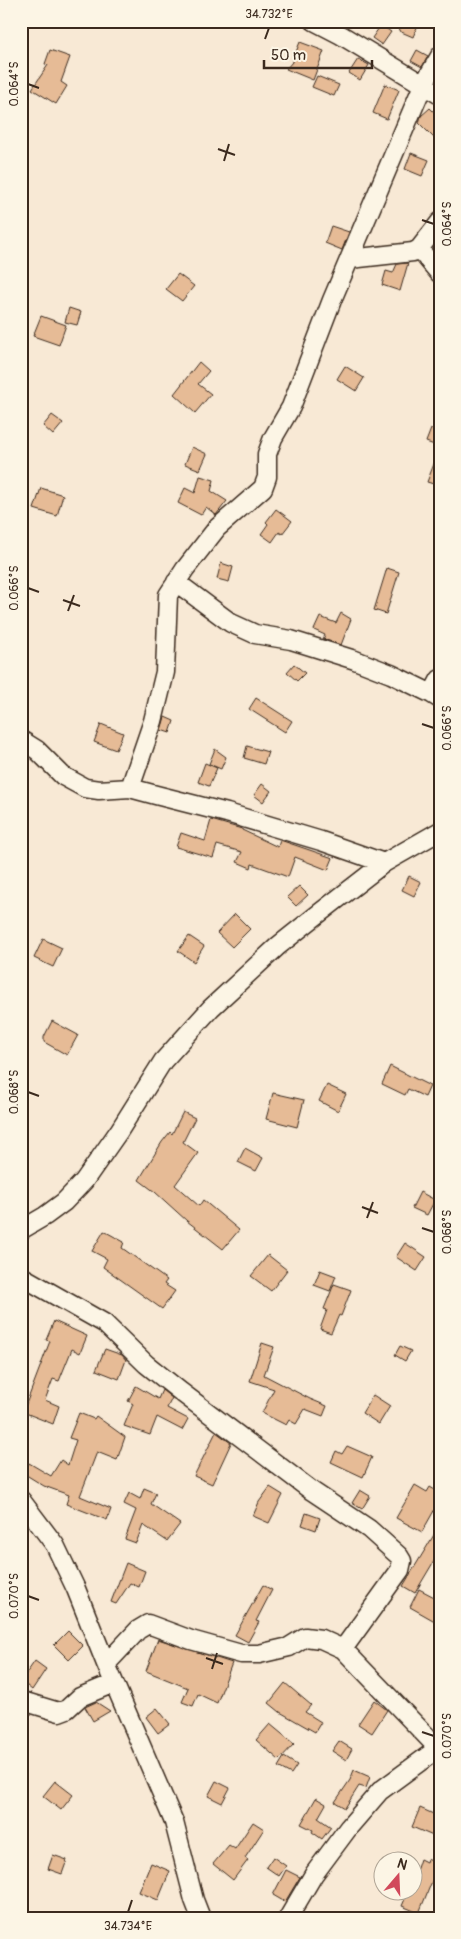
<svg xmlns="http://www.w3.org/2000/svg" width="461" height="1939" font-family="Pangolin,sans-serif">
  <style>
    .building { fill: #e6bb96; stroke: #3b2a1e }
    .lines { fill: none; stroke-linecap: round; stroke-linejoin: round }
    .minor-casing { stroke: #3b2a1e; stroke-width: 21 }
    .minor { stroke: #fcf5e5; stroke-width: 18 }
    .ticks { fill: none; stroke: #3b2a1e; stroke-width: 2 }
    .neatline { fill: none; stroke: #3b2a1e; stroke-width: 2 }
    .ticks-label { font-size: 12px; text-anchor: middle; fill: #3b2a1e }
  </style>
  <rect width="100%" height="100%" fill="#f8e9d5"/>
  <filter id="ink" filterUnits="userSpaceOnUse"><feTurbulence type="fractalNoise" baseFrequency=".02" numOctaves="2"/><feDisplacementMap in="SourceGraphic" scale="10" xChannelSelector="R" yChannelSelector="G"/><feConvolveMatrix kernelMatrix="1 2 1 2 8 2 1 2 1" color-interpolation-filters="sRGB"/></filter>
  <g filter="url(#ink)">
    <path class="building" d="M403,21H409L418,25L413,37L399,31Z
      M381,25L391,32L382,45L372,38Z
      M300,42L324,51L313,80L286,69L292,62Z
      M50,50L70,57L61,82L67,86L56,104L32,89L48,65L45,64Z
      M417,50L428,56L422,67L411,61Z
      M358,59L369,65L360,80L349,73Z
      M317,76L339,85L334,96L312,87Z
      M385,84L399,90L387,119L373,113Z
      M430,108L440,118V132L434,138L419,123L421,116Z
      M411,153L429,160L422,176L405,169Z
      M331,226L349,232L342,250L325,243Z
      M408,263L400,291L382,285L386,271L393,273L397,264Z
      M178,274L194,286L182,301L166,289Z
      M69,308L81,312L77,325L65,322Z
      M41,316L66,325L59,345L33,336Z
      M199,362L209,371L198,384L211,394L195,413L174,394Z
      M345,366L364,378L356,391L337,379Z
      M52,415L63,423L53,435L43,426Z
      M431,429L440,433V447L426,442Z
      M192,447L207,454L200,470L185,464Z
      M439,451L440,452V486L427,482Z
      M200,476L214,480L211,491L227,501L216,515L206,507L201,515L178,503L185,488L195,493Z
      M41,488L63,495L57,516L34,509Z
      M276,509L292,521L282,534L279,532L272,542L261,534L268,524L266,522Z
      M221,563L233,567L229,582L217,579Z
      M387,568L399,572L386,614L374,610Z
      M341,613L351,619L341,645L323,639L325,635L314,630L320,617L336,623Z
      M294,664L305,673L297,681L287,672Z
      M256,698L292,721L285,732L249,709Z
      M165,717L174,721L170,733L161,730Z
      M101,724L123,733L116,750L94,742Z
      M247,746L268,752L264,764L244,758Z
      M215,749L226,757L221,769L209,764Z
      M205,763L217,768L209,786L198,782Z
      M262,784L271,791L263,802L254,795Z
      M211,820L242,829V830L278,847L280,840L333,858L328,870L295,857L288,877L252,864L251,868L237,862L242,852L217,845L213,858L176,847L181,833L205,841Z
      M409,876L421,882L414,896L402,890Z
      M299,886L308,895L296,906L287,897Z
      M235,914L250,929L232,947L217,933Z
      M189,936L204,946L194,962L178,951Z
      M43,939L62,948L53,967L34,958Z
      M52,1021L78,1035L67,1055L44,1042V1037Z
      M390,1066L430,1086L425,1097L408,1089L405,1095L382,1084Z
      M327,1085L346,1094L338,1111L319,1101Z
      M273,1093L304,1100L297,1127L266,1119Z
      M183,1112L195,1118L183,1142L198,1153L175,1185L199,1206L203,1200L239,1230L223,1249L187,1221L155,1192L139,1180L162,1142L170,1132L172,1134Z
      M245,1148L263,1158L256,1171L238,1162Z
      M420,1192L435,1200L427,1215L412,1208Z
      M104,1231L124,1242L122,1248L167,1280L164,1284L175,1291L162,1309L103,1267L107,1259L92,1251Z
      M405,1243L426,1257L417,1271L396,1257Z
      M268,1255L287,1270L271,1291L251,1276Z
      M320,1270L336,1276L330,1291L314,1285Z
      M334,1284L351,1290L341,1316L339,1315L331,1333L320,1329L327,1310L324,1309Z
      M54,1321L87,1336L80,1353L72,1349L59,1381L53,1379L45,1400L59,1406L53,1424L23,1412L50,1341L46,1340Z
      M262,1343L274,1347L264,1375L310,1399L327,1406L323,1416L305,1409L296,1424L289,1420L286,1425L262,1413L274,1389L250,1381Z
      M400,1346L411,1351L405,1361L395,1355Z
      M105,1349L122,1355L126,1360L119,1379L96,1370Z
      M136,1386L158,1399L162,1390L172,1398L167,1408L188,1419L182,1430L157,1417L150,1435L124,1426L133,1404L128,1401Z
      M373,1395L390,1406L379,1424L362,1413Z
      M79,1413L94,1419L96,1416L125,1437L117,1460L97,1452L80,1496L111,1509L107,1520L66,1504L69,1495L44,1486L23,1473L29,1463L51,1476L61,1460L68,1465L76,1440L69,1438Z
      M216,1432L231,1443L212,1484L194,1476Z
      M347,1446L372,1457L363,1477L331,1462L336,1451L342,1454Z
      M415,1485L427,1492L430,1487L440,1493V1500L422,1532L396,1518Z
      M270,1487L283,1495L269,1523L253,1516L259,1502Z
      M144,1488L156,1493L151,1504L180,1524L167,1541L143,1525L136,1543L125,1539L136,1510L124,1504L129,1493L140,1499Z
      M360,1490L370,1496L362,1509L352,1503Z
      M306,1513L320,1518L316,1530L302,1525Z
      M440,1525V1551L415,1593L403,1586Z
      M126,1563L145,1571L139,1587L130,1583L116,1604L111,1602Z
      M263,1585L272,1590L256,1621L259,1622L248,1642L235,1635Z
      M419,1589L440,1600V1624L410,1607Z
      M68,1631L83,1646L69,1660L54,1645Z
      M158,1639L232,1663L217,1703L198,1694L193,1706L182,1702L188,1688L146,1671Z
      M35,1661L46,1669L32,1690L21,1681Z
      M285,1683L311,1705L305,1712L321,1722L315,1732L280,1712L269,1703Z
      M374,1700L387,1710L372,1733L358,1724Z
      M96,1702L110,1711L93,1721L85,1707Z
      M157,1708L170,1724L158,1733L146,1717Z
      M270,1724L294,1744L279,1760L256,1740Z
      M339,1741L352,1749L346,1760L332,1751Z
      M284,1757L297,1765L291,1774L278,1767Z
      M354,1770L370,1777L366,1788L359,1786L345,1808L335,1802L350,1780Z
      M55,1781L73,1795L61,1810L43,1796Z
      M216,1781L230,1788L222,1803L208,1796Z
      M316,1798L326,1804L318,1818L331,1827L322,1839L312,1832L313,1830L301,1824Z
      M420,1808L440,1817V1839L412,1827Z
      M253,1822L264,1829L245,1858L248,1860L233,1880L213,1864L229,1845L235,1849Z
      M53,1855L67,1860L62,1874L48,1869Z
      M273,1857L286,1866L279,1876L266,1867Z
      M420,1859L426,1862L427,1859L439,1864L419,1913L402,1906L408,1892H414V1877Z
      M151,1863L170,1871L158,1900L139,1892Z
      M286,1870L300,1877L285,1902L273,1895Z"/>
    <g class="lines">
      <defs>
        <path id="minor" d="M314,21L341,35L440,95
          M419,249L440,274
          M350,259L413,252L419,249L440,222
          M176,582L231,623L255,634L291,640L355,660L391,674L432,694L440,699
          M432,694L440,679
          M21,740L37,750L63,776L85,788L99,790L130,788L156,795L227,813L321,841L384,863
          M130,788L153,721L165,672L168,595L185,569L217,528L263,488L267,477V454L273,438L291,407L332,300L423,85L440,56
          M21,1230L45,1216L64,1202L84,1181L119,1131L163,1061L211,1008L278,946L317,915L384,863L440,831
          M21,1276L104,1323L146,1364L181,1392L312,1491L369,1529L399,1556L402,1561L400,1570L343,1649
          M21,1500L55,1545L76,1589L106,1664L174,1822L194,1900L201,1918
          M106,1664L138,1630L148,1624L191,1640L241,1654H259L289,1647L305,1637L321,1639L343,1649L438,1748
          M21,1702H26L59,1712L67,1709L80,1697L114,1683
          M288,1918L314,1874L349,1827L380,1791L440,1747"/>
      </defs>
      <use href="#minor" class="minor-casing"/>
      <use href="#minor" class="minor"/>
    </g>
  </g>
  <path class="ticks" d="M265,39L269,28M28,84L39,88M218,149L235,155M224,161L229,144M422,220L434,224M28,588L39,592M63,600L80,606M68,611L74,595M422,724L434,728M28,1092L39,1096M362,1207L378,1213M367,1218L373,1202M422,1228L434,1232M28,1596L39,1600M206,1658L223,1664M212,1669L217,1653M422,1732L434,1736M128,1912L132,1900"/>
  <rect width="461" height="1939" fill="none" stroke="#fcf5e5" stroke-width="55"/>
  <g transform="translate(398 1876) rotate(19)"><circle r="24" fill="#fcf5e5" stroke="#afa495"/>
  <path d="M0-4L9 19L0 12L-9 19Z" fill="#d1495b"/>
  <text y="-8" font-size="14" font-weight="bold" text-anchor="middle" fill="#3b2a1e">N</text>
  </g>
  <path d="M264 60v8h108v-8" fill="none" stroke="#3b2a1e" stroke-width="2.5"/>
  <text x="271" y="60" font-size="15" fill="#3b2a1e" stroke="#fcf5e5" stroke-width="4" paint-order="stroke">50 m</text>
  <rect x="28" y="28" width="406" height="1884" class="neatline"/>
  <g class="ticks-label">
    <text x="269" y="18">34.732°E</text>
    <text transform="translate(14 84) rotate(-90)" y="4">0.064°S</text>
    <text transform="translate(447 224) rotate(-90)" y="4">0.064°S</text>
    <text transform="translate(14 588) rotate(-90)" y="4">0.066°S</text>
    <text transform="translate(447 728) rotate(-90)" y="4">0.066°S</text>
    <text transform="translate(14 1092) rotate(-90)" y="4">0.068°S</text>
    <text transform="translate(447 1232) rotate(-90)" y="4">0.068°S</text>
    <text transform="translate(14 1596) rotate(-90)" y="4">0.070°S</text>
    <text transform="translate(447 1736) rotate(-90)" y="4">0.070°S</text>
    <text x="128" y="1930">34.734°E</text>
  </g>
</svg>
